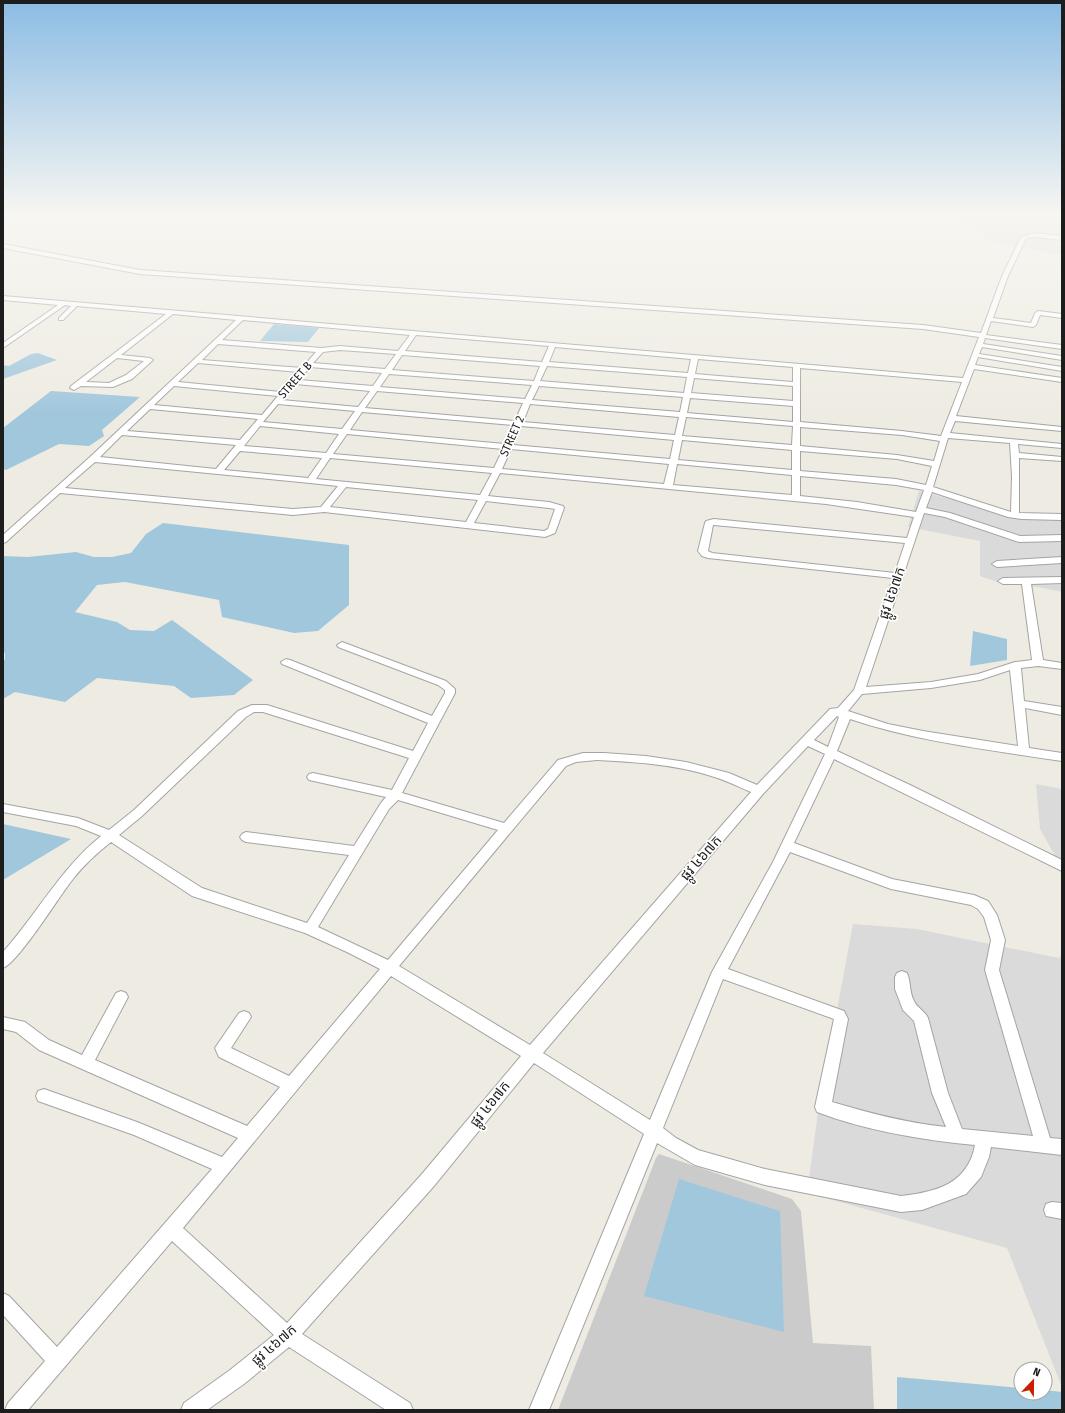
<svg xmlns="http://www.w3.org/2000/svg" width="1065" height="1413" font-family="'Fira Sans Condensed','Noto Sans Khmer',sans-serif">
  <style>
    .residential { fill: #dbdada }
    .religious { fill: #cbcbcb }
    .water { fill: #a1c7dd }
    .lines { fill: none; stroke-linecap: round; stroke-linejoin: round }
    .minor-casing { stroke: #a4a4a4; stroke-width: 2 }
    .minor { fill: #fff; fill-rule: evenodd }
    .labels { text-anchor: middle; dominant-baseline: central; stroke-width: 3.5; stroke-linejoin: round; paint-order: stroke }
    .far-street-label { font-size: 12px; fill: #1d1d1d; stroke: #fff }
    .street-label { font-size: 14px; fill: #1d1d1d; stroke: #fff }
  </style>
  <rect width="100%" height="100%" fill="#eeece2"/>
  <path class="residential" d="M954,215H1062V255L990,242L976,230Z
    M919,491L1019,516L1062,514V592L1038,587L1000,583L980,576V541L908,527Z
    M1036,784L1062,789V868L1040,829Z
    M853,924L917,929L1059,958L1062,954V1385H1061L1007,1248L807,1193L818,1112Z"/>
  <path class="religious" d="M659,1154L792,1199L801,1211L813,1343L871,1346L874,1410H558L656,1158Z"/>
  <path class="water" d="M274,324L319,328L308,342L260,341Z
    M38,353L57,360L3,379V365L9,366L31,354Z
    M51,391L140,397L102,430L104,436L89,446L59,444L6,470L3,469V428Z
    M163,523L349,545V605L318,631L294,633L222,617L219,600L125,582L97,585L75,612L117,622L130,630L154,631L172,620L253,680L234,695L191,698L174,686L97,678L65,702L15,692L3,699V662L5,659V653L3,652V556L28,557L76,552L94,557H112L131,553L146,534Z
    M973,631L1007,639V660L970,666Z
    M3,824L71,839L3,880Z
    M679,1179L780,1211L784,1332L644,1296Z
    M897,1377L1021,1388V1393H1045V1390L1062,1392V1410H897Z"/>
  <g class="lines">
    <defs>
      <path id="minor" d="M1034,233L1062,236V240L1034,237L1026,238L1008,276L993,318L1031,323L1035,313L1038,311L1062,314V318L1040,315L1036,325L1033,327L991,321L986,335L1062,345V349L985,338L983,344L1062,356V360L982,347L979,354L1062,367V371L978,357L975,365L1062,378V382L974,369L956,416L1062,427V431L955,421L950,433L1062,444V448L1018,444L1019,453L1062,457V461L1019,458V513L1062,514V520L1022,519L1008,517L932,492L926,508L950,513L1020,536L1062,535V541L1019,542L945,517L924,513L866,687L931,682L978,674L1015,662L1032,660L1022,584H1003L998,581L1003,578L1062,577V583L1031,584L1043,660L1062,663V669L1038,666L1021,668L1024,701L1062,707V715L1025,708L1029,748L1062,753V761C991,750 918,742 850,719L837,751L910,785L1062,860V871L834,759L794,843L892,879L974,895L988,901L997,915L1005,940L999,970L1050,1138L1062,1139V1155L991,1147L989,1157L981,1177L966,1194L922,1210L901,1212L765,1185L695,1165L657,1143L549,1410H529L644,1134L534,1063L434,1186L302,1334L410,1403L413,1410H386L289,1347L244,1384L207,1410H181L184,1403L230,1370L274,1335L172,1241L28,1410H5L8,1403L45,1361L3,1315V1293L9,1296L57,1347L212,1169L134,1135L38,1101L36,1096L38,1091L44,1089L137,1122L222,1157L238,1138L39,1050L16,1032L3,1029V1017L25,1022L49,1040L82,1055L116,993L121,991L126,993L128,997L95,1060L247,1126L280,1087L219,1057L215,1048L239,1013L244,1011L249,1013L251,1017L231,1048L289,1076L380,969L349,953L305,933L192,896L111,842C97,853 84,865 73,879C60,895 18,963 3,968V952C37,914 61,868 101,836L76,826L3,812V804L78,818L109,830L134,810L238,711L252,705H267L413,751L428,723L282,664L281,662L286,659L290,660L432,716L445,693V690L438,685L338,647L337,645L342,642L446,681L455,689V693L402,793L504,823L558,760L583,753H604L646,756L686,762L729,773L757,785L830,709L838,708L854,690L893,578L708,558L702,556L698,551L705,523L706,521L714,519L907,538L914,517L826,504L500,473L488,496L549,502L563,506L564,508L555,533L545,537L324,512L293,515L60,493L6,542L3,543V535L90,457L236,320L173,314L121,355L150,358L153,360L132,379L113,387L81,386L74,390L70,388L71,386L166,314L77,306L63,320H59V318L71,306L65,305L3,348V343L58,305L3,300V296L963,378L979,337L923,329L140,274L3,248V244L140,270L923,325L981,333L1002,276L1021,237ZM243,320L410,335L398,351L340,346L321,348L222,340ZM416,335L549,346L542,362L405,351ZM218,344L316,352L302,368L202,360ZM555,347L691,359L688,373L549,362ZM340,350L396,354L385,369L313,363L323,352ZM402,355L540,366L534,381L392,370ZM117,358L144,361L126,375L109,383L86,382ZM698,359L793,367V382L695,374ZM198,363L299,372L281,392L178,382ZM547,366L687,377L684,393L540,381ZM310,367L382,373L373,386L299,380ZM800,368L962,382L941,436L902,431L800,422ZM389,374L532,385L525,399L380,387ZM694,378L793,386V401L691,393ZM296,384L370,391L358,407L282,400ZM174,386L278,396L262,415L154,405ZM539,386L683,397L680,412L532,400ZM377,391L523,403L515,421L365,408ZM690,398L793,406V422L687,413ZM278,404L355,411L342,429L263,422ZM530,404L679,417L675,435L523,422ZM150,409L258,419L240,440L127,431ZM362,412L513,425L505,444L350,430ZM686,417L793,426L792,445L682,436ZM260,426L339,434L326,453L244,446ZM521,426L674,440L670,459L513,445ZM800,427L902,435L940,441L934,461L897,455L800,446ZM347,434L503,449L494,468L333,454ZM122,435L236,445L216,469L100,457ZM948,438L1010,443L1012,477L1011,512L933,487ZM682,440L792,450V470L678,460ZM511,449L669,464L664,484L502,469ZM240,451L322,458L308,478L224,470ZM800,451L897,459L932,466L926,485L896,479L800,471ZM330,458L492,473L480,495L316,479ZM95,462L310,483L338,486L321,507L293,509L65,488ZM677,464L792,475V495L673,485ZM800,476L896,485L924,490L916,512L857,502L800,496ZM346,487L478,500L466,522L330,507ZM486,501L549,508L555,509L548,529L544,531L474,523ZM713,525H714L905,543L895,573L712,553L708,551ZM1010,670L1018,746L923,731L888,724L848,711L862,694L931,688L980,680ZM254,712H263L409,758L392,790L313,773L309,774L307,777L309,780L386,797L381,803L354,846L246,832L242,834L240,837L242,840L246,842L349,855L307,923L202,888L119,835L142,816L246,717ZM837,716L839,717L828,747L814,740ZM808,746L825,754L773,862L712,972L650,1120L543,1053L763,794ZM597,760C634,762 672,764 708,775C723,779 737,786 751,792L530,1045L399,966L566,766L576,762ZM398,800L498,830L388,960L318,927L389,809ZM790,852L891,889L971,905L978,909L984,917L991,940L985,970L1033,1136L962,1129L948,1093L928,1018C925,1011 917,1008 914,1001C909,992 911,982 907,973L902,971L897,973L895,977V989L903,1010L914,1021L932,1093L946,1127C907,1123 869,1113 832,1102L848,1019L844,1011L728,969ZM391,976L521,1056L422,1174L287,1323L183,1228ZM723,979L834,1019L815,1107L817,1112C867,1131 922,1140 975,1145C968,1184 936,1192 901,1196L765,1169L698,1150L676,1138L663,1128Z
        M1062,557V563L997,567L992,564L997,561Z
        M1052,1202L1062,1203V1219L1046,1216L1044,1210L1046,1204Z"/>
    </defs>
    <use href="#minor" class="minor-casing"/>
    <use href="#minor" class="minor"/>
  </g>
  <linearGradient id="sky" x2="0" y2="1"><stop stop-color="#8bbce4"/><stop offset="0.52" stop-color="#f7f6f2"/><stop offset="1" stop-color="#f7f6f2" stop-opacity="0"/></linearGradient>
  <rect width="1065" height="413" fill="url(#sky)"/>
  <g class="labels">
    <g class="far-street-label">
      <text transform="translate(295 380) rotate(-49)">STREET B</text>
      <text transform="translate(512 436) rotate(-66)">STREET 2</text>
    </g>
    <g class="street-label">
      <text transform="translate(892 593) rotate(-71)">ផ្លូវ ៤៦៧ក</text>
      <text transform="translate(701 858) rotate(-49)">ផ្លូវ ៤៦៧ក</text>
      <text transform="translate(490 1104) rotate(-51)">ផ្លូវ ៤៦៧ក</text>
      <text transform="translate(274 1345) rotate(-41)">ផ្លូវ ៤៦៧ក</text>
    </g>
  </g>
  <rect width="1065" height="1413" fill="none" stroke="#1d1d1d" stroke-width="8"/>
  <g transform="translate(1033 1381) rotate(22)"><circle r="19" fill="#ffffff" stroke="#a5a5a5"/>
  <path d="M0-3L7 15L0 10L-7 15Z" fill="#ca1e00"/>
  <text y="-6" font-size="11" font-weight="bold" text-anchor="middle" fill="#1d1d1d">N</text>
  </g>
</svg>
